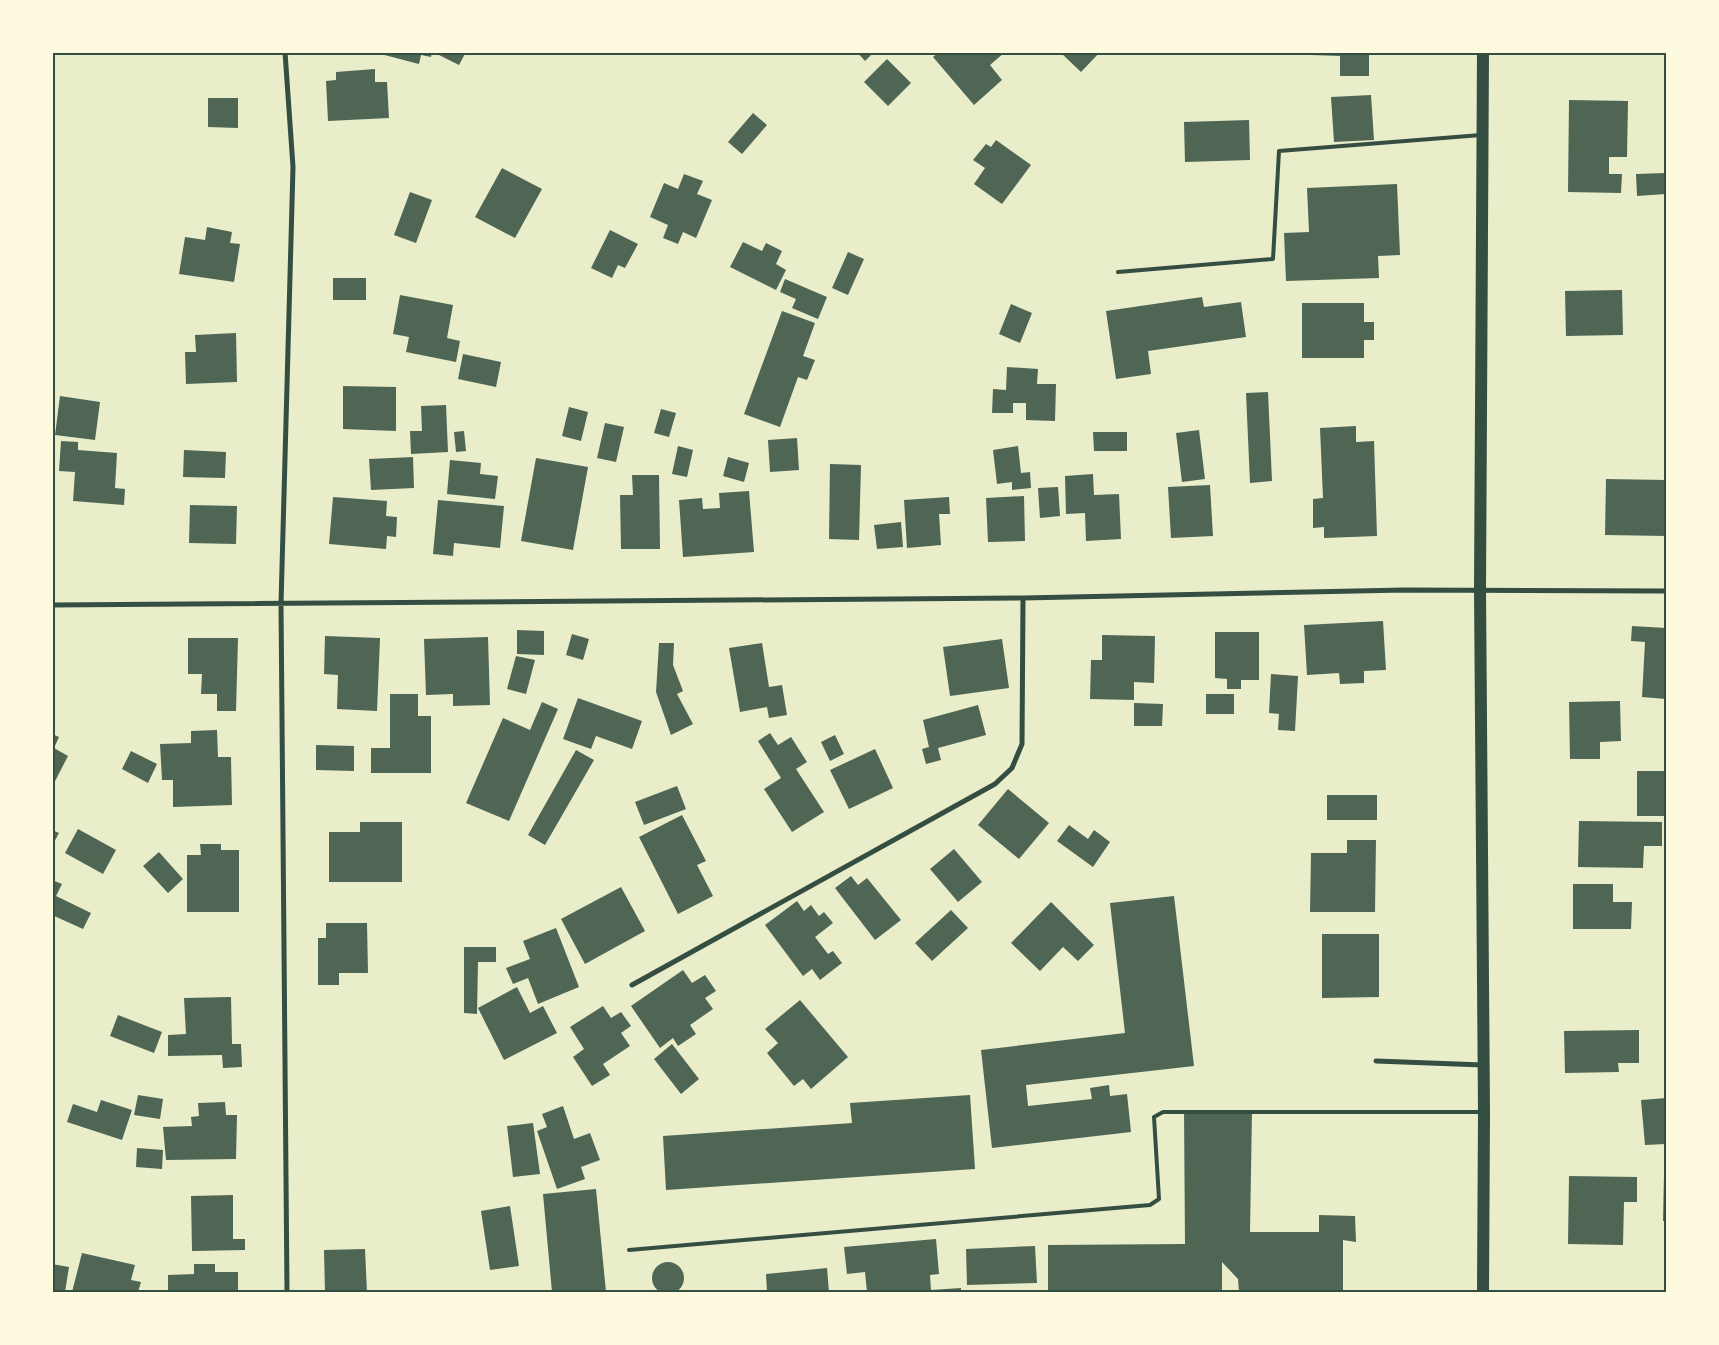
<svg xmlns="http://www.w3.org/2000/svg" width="1719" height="1345" font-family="'DejaVu Sans',sans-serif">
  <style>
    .building { fill: #4f6655 }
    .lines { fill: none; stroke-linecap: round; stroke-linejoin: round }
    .service { stroke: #344e41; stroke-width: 4 }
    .minor { stroke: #344e41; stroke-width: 5 }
    .primary { stroke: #344e41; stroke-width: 12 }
    .neatline { fill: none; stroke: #344e41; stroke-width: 2 }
  </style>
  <rect width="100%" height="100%" fill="#e9edc9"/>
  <path class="building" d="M373,52H432L431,57L421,55L419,64Z
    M433,52H466L459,65Z
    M857,52H874L865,61Z
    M939,52H1005L990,65L1002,80L974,105L933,57Z
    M1060,52H1100L1081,72Z
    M1311,52H1369V76H1340V56L1311,55Z
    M887,59L911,83L888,106L864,82Z
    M375,69V82H387L389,118L328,121L326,81L336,80V72Z
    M1371,95L1374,140L1334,142L1331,97Z
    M208,98H238V128L208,127Z
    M1569,100L1628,101L1627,157H1609V174H1622L1621,193L1568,192Z
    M753,113L767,125L742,154L728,142Z
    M1249,120L1250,160L1185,162L1184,122Z
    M996,140L1031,165L1002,204L974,184L985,168L973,160L986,144L991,147Z
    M502,168L542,189L515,238L475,217Z
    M1666,173V194L1637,196L1636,174Z
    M684,174L703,181L697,194L712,200L696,238L683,232L678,244L663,238L668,225L650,217L664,183L678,189Z
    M1397,184L1400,255L1378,256L1379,278L1286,281L1284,233L1309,232L1307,188Z
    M410,192L432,200L416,243L394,235Z
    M207,227L232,232L230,243L240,244L234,282L179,274L185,237L205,240Z
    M610,230L638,244L625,268L618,265L612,278L591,268Z
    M743,242L762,251L766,243L782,251L776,264L786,270L776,290L730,267Z
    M848,252L864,259L848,295L832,288Z
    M333,278H366V300H333Z
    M785,279L827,297L818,319L792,308L796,299L780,292Z
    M1622,290L1623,335L1566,336L1565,291Z
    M400,295L453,305L447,338L460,341L456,362L406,352L409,337L393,334Z
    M1202,297L1204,307L1241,302L1246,337L1148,351L1151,374L1116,379L1106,311Z
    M1302,303H1364V322H1374V340H1364V358H1302Z
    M1011,304L1032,313L1020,343L999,334Z
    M782,311L815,323L803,356L815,360L807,380L798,377L780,427L744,414Z
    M236,333L237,382L186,384L185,352H196L195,335Z
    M463,354L501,362L496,387L458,379Z
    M1007,367L1038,369L1037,384H1056L1055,421L1026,420V403H1013V413H992L993,389L1006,390Z
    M343,386L396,387V431L343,429Z
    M1268,392L1272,481L1250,483L1246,393Z
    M60,396L100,402L95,440L55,435Z
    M446,405L448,452L411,454L410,431H422L421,406Z
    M569,407L588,412L581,441L562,436Z
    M661,409L676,413L669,437L654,433Z
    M605,423L624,427L616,462L597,458Z
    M1356,426V442L1374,441L1377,536L1324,538V527L1313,528V499L1323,498L1320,428Z
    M1199,430L1205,479L1182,482L1176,433Z
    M464,431L466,451L456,452L454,432Z
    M1093,432H1127V451H1094Z
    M797,438L799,470L770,472L768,440Z
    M61,441L78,442V450L117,453L115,488L125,489L124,505L73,501L75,472L59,471Z
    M678,446L693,450L687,477L672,474Z
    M1018,446L1021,473L1030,472L1031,488L1012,490V482L997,484L993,450Z
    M184,450L226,452L225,478L183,477Z
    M413,457L414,488L371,490L369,459Z
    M728,457L749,463L744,482L723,476Z
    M536,458L588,467L573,550L521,541Z
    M450,460L481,463L480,474L498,476L495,499L447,494Z
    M830,464L861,465L859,540L829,539Z
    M1093,474L1094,495L1119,494L1121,539L1086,541L1085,513L1066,514L1065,476Z
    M632,475H659L660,549H621L620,495H633Z
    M1606,479L1666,480V536L1605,535Z
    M1210,485L1213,536L1171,538L1168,487Z
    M1058,487L1060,516L1040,518L1038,488Z
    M749,491L754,552L683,557L679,500L702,498L703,509L720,508L719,493Z
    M1024,496L1025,541L988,542L986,498Z
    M333,497L387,501L386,516L397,517L396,537L387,536L386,549L329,544Z
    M949,497L950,514H939L941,545L907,548L904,500Z
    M438,500L504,506L500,548L454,543L453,556L433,554Z
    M190,505L237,506L236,544L189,543Z
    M901,522L903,547L877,549L874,525Z
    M1383,621L1386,670L1364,671V683L1340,684L1339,673L1307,675L1304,625Z
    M1632,626L1666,628V699L1642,697L1645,642L1631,641Z
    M517,630L544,631V655L517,654Z
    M1215,632H1259V680H1241V689H1227V679L1215,678Z
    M572,634L589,639L583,660L566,655Z
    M1102,635L1155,636L1154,683L1134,682V700L1090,699L1091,660H1102Z
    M325,636L380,638L377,711L337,709L338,675L324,674Z
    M488,637L490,705L453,706V694L426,695L424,639Z
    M188,638H238L236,711H217V694H201L202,674H188Z
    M1002,639L1009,688L950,696L943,647Z
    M659,643H674L673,665L683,691L677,694L693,724L671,735L656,692Z
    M762,643L769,687L782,685L787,715L769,718L767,707L740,712L729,648Z
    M516,656L535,660L526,694L507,689Z
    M1271,674L1298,676L1295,731L1278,730L1279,714L1269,713Z
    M390,694H418V716H431V773H371V748H390Z
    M1206,694H1234V714H1206Z
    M578,698L642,721L632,749L596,736L591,749L563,739Z
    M1620,701L1621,741L1600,742V759H1570L1569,702Z
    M542,702L558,709L509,821L466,803L503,718L530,730Z
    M1134,703L1163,704L1162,726H1134Z
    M978,705L986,735L938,748L941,760L926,764L922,749L929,747L923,720Z
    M217,730L218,757H231L232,805L173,807V780H162L160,744L191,743V731Z
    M770,733L778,745L791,737L807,762L796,769L824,812L792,832L764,789L781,778L758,741Z
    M52,734L59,737L54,748L68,756L52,787Z
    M835,735L844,754L830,761L821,742Z
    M316,745L354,746V771L316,770Z
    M875,749L893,788L849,809L830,770Z
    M576,750L594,760L545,845L528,835Z
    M131,751L157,764L148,783L122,769Z
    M1637,771H1666V816H1637Z
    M677,786L686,809L644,825L635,802Z
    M1008,789L1049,823L1019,859L978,825Z
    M1327,795H1377V820H1327Z
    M682,815L706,861L697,865L713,896L678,914L639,837Z
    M1579,821L1662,822V846H1644L1643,868L1578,867Z
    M360,822H402V882H329V832H360Z
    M1069,825L1088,839L1094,830L1110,842L1093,867L1057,841Z
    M78,829L116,850L103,874L65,853Z
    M52,830L59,833L52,846Z
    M1347,840H1376L1375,912H1310L1311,853H1347Z
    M200,844H221V850H239V912H187V855H201Z
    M954,849L982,882L958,902L930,869Z
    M159,852L183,879L168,893L143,866Z
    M851,876L858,885L867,878L901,920L875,940L835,888Z
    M52,880L62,884L56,896L91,913L83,929L52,915Z
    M1573,884H1613V902H1632L1631,929H1573Z
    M621,887L645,931L585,964L561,919Z
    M1174,896L1194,1066L1026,1085L1028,1106L1092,1099L1090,1088L1109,1085L1110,1096L1127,1094L1131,1132L992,1148L981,1050L1125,1033L1110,903Z
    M797,901L804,911L811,905L819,916L824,912L833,923L815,937L828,954L833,951L842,963L820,980L812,969L803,976L765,925Z
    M1051,902L1094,945L1078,961L1063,947L1040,971L1011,943Z
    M951,910L968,928L932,961L915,943Z
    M326,923H367L368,973H339V985H318V938H326Z
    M556,928L579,987L538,1004L528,978L513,984L506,968L530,959L523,941Z
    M1322,934H1379V997L1322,998Z
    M464,947H496V962H478L477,1014L464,1013Z
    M683,970L692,983L705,975L716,991L705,998L713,1009L690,1025L696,1034L678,1046L673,1038L660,1048L631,1006Z
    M517,987L530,1013L543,1006L557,1033L504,1060L478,1008Z
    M231,997L232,1044H241L242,1067L223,1068L222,1055L168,1056V1035L186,1034L184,998Z
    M800,1000L848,1057L811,1089L803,1079L794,1086L767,1053L778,1043L765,1029Z
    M603,1006L611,1018L621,1012L631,1026L621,1033L630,1046L603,1064L610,1075L592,1086L573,1057L584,1049L570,1027Z
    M118,1015L162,1032L154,1053L110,1036Z
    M1639,1030V1063H1618L1619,1072L1565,1073L1564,1031Z
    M672,1044L699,1079L681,1094L654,1059Z
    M138,1095L163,1099L160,1119L134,1115Z
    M970,1095L975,1169L666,1190L663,1136L852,1123L850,1103Z
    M1666,1098V1144L1645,1145L1641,1100Z
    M101,1100L132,1110L122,1140L67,1122L73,1104L97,1112Z
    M225,1102L226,1115H237L236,1159L166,1160L163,1127L192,1126L191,1117L199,1116L198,1103Z
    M563,1106L574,1139L590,1133L600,1160L581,1167L585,1179L557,1189L537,1131L547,1127L542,1114Z
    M1184,1111H1252L1250,1232H1319V1215L1355,1216L1356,1242L1343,1240V1292H1239L1238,1279L1222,1262V1292H1048V1245L1185,1244Z
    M533,1123L540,1174L513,1177L507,1126Z
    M137,1148L163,1150L162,1169L136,1167Z
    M1664,1174H1666V1221H1663Z
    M1569,1176L1637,1177V1202H1624L1623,1245L1568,1244Z
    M596,1189L606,1292H552L543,1194Z
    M233,1195V1239H245V1250L192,1251L191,1196Z
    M510,1206L519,1266L490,1270L481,1211Z
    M936,1239L939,1274L930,1275L931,1290L961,1288V1292H867L865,1272L847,1274L844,1247Z
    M1035,1246L1037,1283L967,1285L966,1249Z
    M365,1249L367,1292H325L324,1250Z
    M82,1253L135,1265L131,1280L141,1282L138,1292H72Z
    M652 1278a16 16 0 1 1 32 0a16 16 0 1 1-32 0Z
    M52,1264L69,1267L65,1292H52Z
    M194,1264H215V1272H238V1292H168V1275L194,1274Z
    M827,1268L829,1292H767L766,1274Z"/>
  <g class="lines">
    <path class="service" d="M1118,272L1273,259L1279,151L1481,135
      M629,1250L1150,1205L1159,1199L1154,1117L1163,1112H1481"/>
    <path class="minor" d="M285,52L293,167L281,604L287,1292
      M52,605L1023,598L1405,590L1666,591
      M632,985L995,784L1012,768L1022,744L1023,598
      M1376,1061L1483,1065"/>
    <path class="primary" d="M1483,1292L1484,1112L1480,589L1483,52"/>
  </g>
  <rect width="1719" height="1345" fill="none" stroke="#fefae0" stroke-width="108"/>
  <rect x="54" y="54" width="1611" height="1237" class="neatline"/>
</svg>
